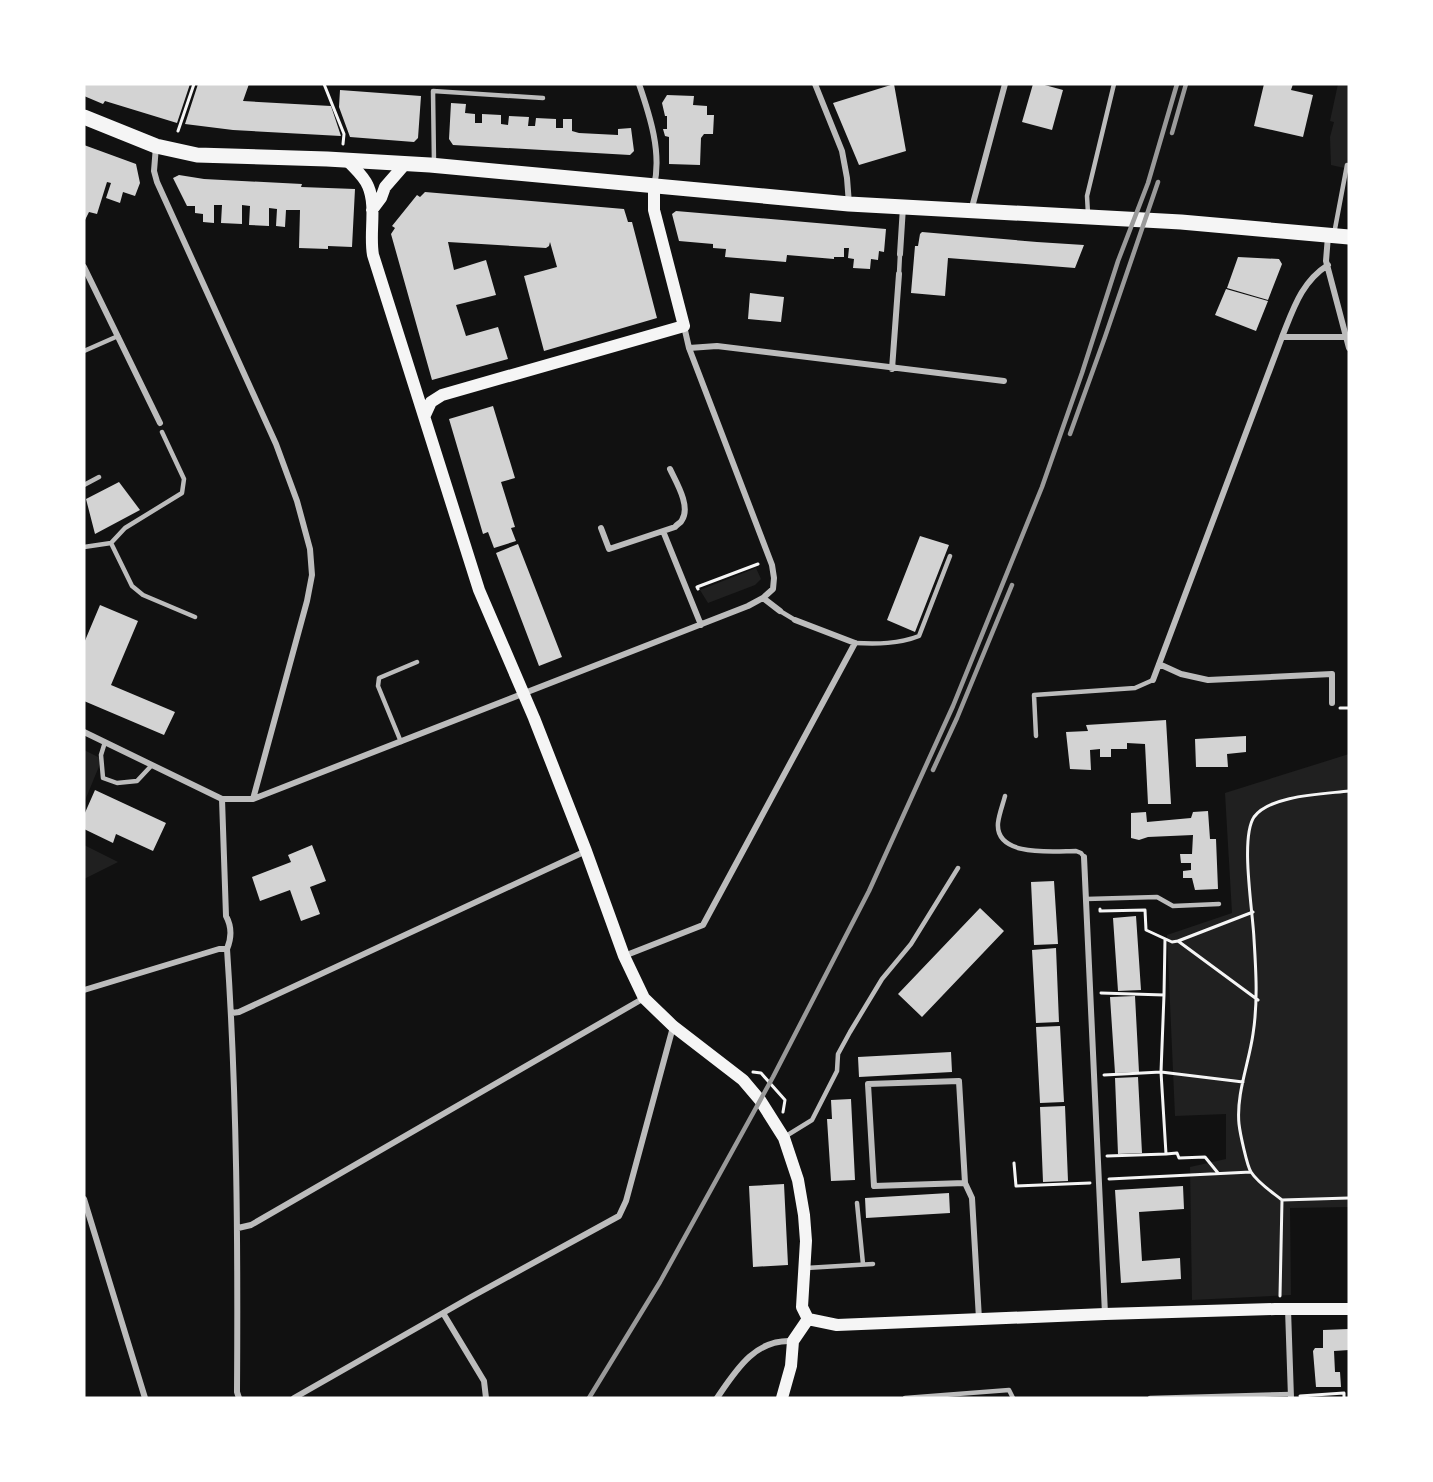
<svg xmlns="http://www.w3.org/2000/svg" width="1433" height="1482" font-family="'Nunito Sans',sans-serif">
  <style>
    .green { fill: #202020 }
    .building { fill: #d3d3d3 }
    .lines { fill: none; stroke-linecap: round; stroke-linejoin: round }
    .path { stroke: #f5f5f5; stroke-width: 3 }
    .service { stroke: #bcbcbc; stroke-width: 4.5 }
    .minor { stroke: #bcbcbc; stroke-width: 6 }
    .secondary { stroke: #f5f5f5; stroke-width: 12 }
    .primary { stroke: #f5f5f5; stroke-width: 15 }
    .rail { stroke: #9a9a9a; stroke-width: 4.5 }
  </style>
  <rect width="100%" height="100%" fill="#111"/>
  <path class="green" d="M1338,84H1349V169L1331,165L1330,137L1334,122L1330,121Z
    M756,568L761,579L755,585L708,603L700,590Z
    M84,750L102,759L84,803Z
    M1349,754V1207L1290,1208L1291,1295L1192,1300L1190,1167L1226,1159V1114L1175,1116L1167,935L1232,913L1225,793Z
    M84,845L118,862L84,879Z"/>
  <path class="building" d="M84,84H190L177,123L105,101L103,104L84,96Z
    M198,84H249L243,101L331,106L341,136L233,130L185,124Z
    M894,84L906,151L859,165L833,103Z
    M1033,84H1041L1063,90L1052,130L1022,122Z
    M1264,84H1293L1291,90L1313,95L1303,137L1254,126Z
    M340,90L421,96L418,138L414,142L350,137L339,107Z
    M667,95L694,96L693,105L707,106V115H714L713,134H704L701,138L700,165L669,164V137L665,136L663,129H667V116H665L662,103Z
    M451,103L466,104L465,113L475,114V123H482V114L501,115V124L508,125L509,116L529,117L528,126H535L536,118L556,119V128H563V119H572V131L579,133L618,135V129L631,128L634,151L630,155L453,145L449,139Z
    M84,145L136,164L140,183L135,196L123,192L120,203L106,198L111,183L107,182L97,214L89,212L84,222Z
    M179,175L204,179L302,184L301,187L355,189L352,247L328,246V249L299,248L300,210H286L285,227L276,226L277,209L269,208V226L249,225L250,206L242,205V224L221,223L222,205H214V223L203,222V214L195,213V206H187L173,178Z
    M425,192L624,209L628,222H632L657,318L544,351L524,276L557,267L550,242L549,246L546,248L448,242L454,270L486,260L496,295L456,305L466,336L498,327L508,359L432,380L391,234L395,228L392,226L417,195L420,197Z
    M676,211L886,229L884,252L879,251L878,260L871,259L870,269L853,268L854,259L848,258L849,248H844V257H834V259L787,255L786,262L725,257L726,249L713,248V244L679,241L672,214Z
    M922,232L1037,242L1084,245L1075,268L948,258L945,296L911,293L915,246H918L920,234Z
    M1238,257L1279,259L1282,264L1268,300L1227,288Z
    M1226,289L1268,301L1256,331L1215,315Z
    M750,293L784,297L781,322L748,319Z
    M493,406L515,478L501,482L515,527L511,528L516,541L494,548L488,532L483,534L449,419Z
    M119,482L140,510L95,534L86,499Z
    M920,536L949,545L915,632L887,620Z
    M518,544L562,657L539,666L496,553Z
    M100,605L138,621L111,685L175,712L164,735L84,701V643Z
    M1166,720L1171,804H1148L1145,744L1127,743V749H1111V757H1100V749L1090,750L1091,770L1070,769L1066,732L1088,731L1086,725Z
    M1246,736V752L1227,754L1228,767H1196L1195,739Z
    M95,790L166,823L153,851L116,834L113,843L84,829V815Z
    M1208,811L1210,839H1216L1218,889L1195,890L1192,878H1183V871L1191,870V863H1181L1180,854H1192L1193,835L1148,837L1139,840L1131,838V813L1146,812L1147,822L1191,818L1193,812Z
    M312,845L326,881L310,887L320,914L301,921L290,890L260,901L252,877L291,862L288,855Z
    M1054,881L1058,944L1034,945L1031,882Z
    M980,908L1004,931L922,1017L898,994Z
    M1136,916L1141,990L1118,991L1113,918Z
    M1056,948L1059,1022L1036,1023L1032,950Z
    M1135,996L1139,1072L1115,1073L1110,997Z
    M1060,1026L1064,1102L1040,1103L1036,1027Z
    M951,1052L952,1072L859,1077L858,1057Z
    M1138,1077L1142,1153L1118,1154L1115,1078Z
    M851,1099L855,1180L831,1181L827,1119H832L831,1100Z
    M1065,1106L1068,1181L1043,1182L1040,1107Z
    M784,1184L788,1265L753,1267L749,1186Z
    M1183,1186L1184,1209L1139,1212L1142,1261L1180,1258L1181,1279L1121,1283L1115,1190Z
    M949,1193L950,1213L866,1218L865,1198Z
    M1349,1329V1350L1334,1351L1335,1372H1340L1341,1387H1316L1313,1351L1315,1348H1323V1330Z"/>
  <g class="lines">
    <path class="path" d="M324,84L344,134L343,144
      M178,131L194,84
      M698,589L697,587L758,564
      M1340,708H1349
      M1100,909V911L1145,910L1146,930L1172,942L1178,941L1258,1000
      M1178,941L1253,912
      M1101,993L1164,995L1161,1072L1243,1082
      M1164,995L1165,939
      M753,1072L761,1073L785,1100L783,1112
      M1104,1075L1161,1072L1166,1154L1107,1156
      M1166,1154L1177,1153L1179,1158L1205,1157L1218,1173
      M1014,1163L1016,1186L1090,1183
      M1109,1179L1251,1172
      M1282,1200L1349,1198
      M1280,1296L1282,1200C1272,1192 1258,1183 1251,1172C1247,1166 1240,1133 1239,1124C1236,1094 1249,1063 1253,1034C1258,1002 1256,971 1254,939C1253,912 1240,838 1254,817C1270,795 1324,794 1349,791
      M1300,1396L1344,1393V1398"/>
    <path class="service" d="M434,163L433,91L543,98
      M1088,214L1087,196L1114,84
      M1334,234L1347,165
      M899,274L900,254
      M84,351L118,336
      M84,485L99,477
      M111,543L125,528L182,493L184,479L162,432
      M84,547L111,543L132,586L143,595L195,617
      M780,611L795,620
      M855,643C877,644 899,644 919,636L950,556
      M1036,736L1034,695L1135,688L1153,680
      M105,742L101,755L103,778L117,783L137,781L152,765
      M401,742L378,686L379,678L417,662
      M1005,796C1003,804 999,814 998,823C995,858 1055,851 1076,851L1081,853L1084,857
      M1086,899L1157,897L1173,906L1219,904
      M786,1136L812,1120L837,1071L838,1054L850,1032L882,979L911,944L958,868
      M857,1203L863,1264
      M806,1268L873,1264
      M905,1398L1009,1390L1013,1398
      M1150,1398L1291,1394"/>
    <path class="minor" d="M639,84C650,116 662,153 654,186
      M815,84L842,151L847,178L849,204
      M156,146L154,171L157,182L276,444L297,501L310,549L312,575L307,601L253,799
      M971,211L1005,84
      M1328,236L1326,261L1349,348
      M900,254L903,207
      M84,267L160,423
      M1282,337H1346
      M689,348L717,346L1004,381
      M892,369L899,274
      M601,528L609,549L675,527C677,524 681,523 682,520C691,506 676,482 670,469
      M663,531L701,625
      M763,598L780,611
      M1159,664L1181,674L1208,680L1332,674V703
      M1153,680L1282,337C1293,310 1301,282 1328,265
      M84,732L222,799H253L748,606L763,598L773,589L774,578L772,565L689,348L684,326
      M222,799L226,916C232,927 232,937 227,949C237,1096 238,1244 237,1392L239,1398
      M1084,857L1105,1314
      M624,956L703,925L855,643L795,620
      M84,990L219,949H227
      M232,1013L239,1012L586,851
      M965,1183L874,1186L868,1084L959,1081L965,1183L972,1198L979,1319
      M84,1199L145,1398
      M238,1228L251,1225L644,998
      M1288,1309L1291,1398
      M443,1313L484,1381L486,1398
      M294,1398L471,1297L619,1216L626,1201L673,1027
      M717,1398C736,1370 755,1339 792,1341"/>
    <path class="secondary" d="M347,160C354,168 364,176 368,186C377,207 369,233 373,255L479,590L534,718L586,851L624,956L644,998L673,1026L743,1080L760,1100L784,1138L798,1180L804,1215L806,1241L802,1307L808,1319
      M372,210L381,198L385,187L405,164
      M425,415L431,402L442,395L684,326L654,210V187
      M808,1319L837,1325L1105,1314L1275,1309H1349
      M782,1398L791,1366L793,1341L808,1319"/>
    <path class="primary" d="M84,117L156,146L197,155L327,159L430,165L849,204L1181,222L1349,237"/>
    <path class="rail" d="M1172,133L1186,84
      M1070,434L1105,337L1158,182
      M933,770L957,718L1012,585
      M589,1398L660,1282L773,1077L869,891L953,706L1042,487L1082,373L1118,261L1148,183L1177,84"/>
  </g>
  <rect width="1433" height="1482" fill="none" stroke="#ffffff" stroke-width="171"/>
</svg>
